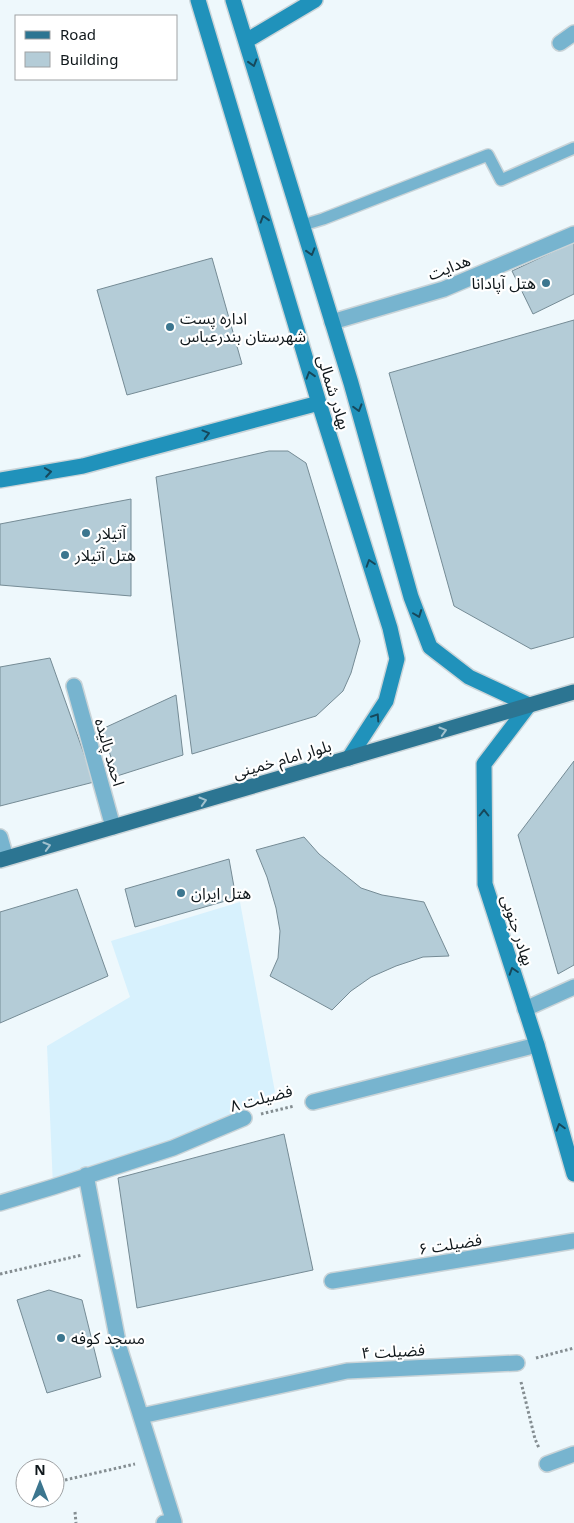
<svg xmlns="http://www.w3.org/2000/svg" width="574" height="1523" font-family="'Noto Sans','Noto Sans Arabic',sans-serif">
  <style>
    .built { fill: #d7f1fd }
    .building { fill: #b4ccd7; stroke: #758b95 }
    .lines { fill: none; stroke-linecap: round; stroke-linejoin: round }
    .lane-casing { stroke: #cad4d8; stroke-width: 14 }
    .street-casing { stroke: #cad4d8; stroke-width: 18 }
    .secondary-casing { stroke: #cad4d8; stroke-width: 18 }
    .primary-casing { stroke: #cad4d8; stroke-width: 18 }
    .path { stroke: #848d91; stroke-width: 3; stroke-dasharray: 2.5 2.5; stroke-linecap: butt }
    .lane { stroke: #77b4cf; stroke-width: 11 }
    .street { stroke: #77b4cf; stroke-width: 15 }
    .secondary { stroke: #2092bb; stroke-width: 15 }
    .primary { stroke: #2c7592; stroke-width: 15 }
    .oneway { stroke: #16485b }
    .oneway2 { stroke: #a0c1ce }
    .poi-dot { fill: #3c768f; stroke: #fff; stroke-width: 2 }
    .labels { text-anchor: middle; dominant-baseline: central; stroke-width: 4.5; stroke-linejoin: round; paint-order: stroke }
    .street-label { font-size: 16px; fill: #0f171b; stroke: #fff }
    .poi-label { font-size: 16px; fill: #0f171b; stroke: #fff; text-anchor: start }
  </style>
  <rect width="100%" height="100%" fill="#eef8fc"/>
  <path class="built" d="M240,902L275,1092L233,1121L53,1187L47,1046L130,997L111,941Z"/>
  <path class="building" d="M574,242V294L533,314L512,271Z
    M212,258L242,364L127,395L97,290Z
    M574,320V637L531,649L454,606L389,373Z
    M269,451H288L306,463L360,641L351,673L343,691L316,716L192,754L156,477Z
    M131,499V596L0,585V524Z
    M50,658L94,782L0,806V667Z
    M176,695L183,755L117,776L102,729Z
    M574,761V965L558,974L518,835Z
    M304,837L319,854L361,888L382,895L424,902L449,956L423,957L396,966L371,977L351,991L332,1010L270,976L278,958L280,931L276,908L267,877L256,850Z
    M229,859L236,898L135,927L125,889Z
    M77,889L108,976L0,1023V912Z
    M284,1134L313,1270L137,1308L118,1178Z
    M49,1290L82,1300L101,1377L47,1393L17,1300Z"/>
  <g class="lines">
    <defs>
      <path id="lane" d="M303,225L323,219L488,155L501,180L574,148"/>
      <path id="street" d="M560,43L574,33
        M332,322L444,289L574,234
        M74,686L113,827
        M0,837L6,858
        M525,1009L574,987
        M313,1102L537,1045
        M86,1175L119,1347L174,1522L164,1523
        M0,1203L53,1187L173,1148L244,1118
        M332,1281L574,1241
        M141,1416L347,1371L517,1363
        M547,1464L574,1454"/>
      <path id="secondary" d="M198,0L319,403L390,628L397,659L386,701L349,758
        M233,0L351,383L411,597L430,647L469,677L529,705L484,764L485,884L537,1045L574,1174
        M246,41L315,0
        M0,480L83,466L319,403"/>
      <path id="primary" d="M0,860L574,692"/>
    </defs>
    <use href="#lane" class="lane-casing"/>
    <use href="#street" class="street-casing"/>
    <use href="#secondary" class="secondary-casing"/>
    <use href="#primary" class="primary-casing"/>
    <path class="path" d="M261,1114L294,1106
      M0,1274L82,1255
      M536,1358L574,1348
      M521,1382L535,1439L539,1448
      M65,1480L135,1464
      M75,1512L76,1523"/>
    <use href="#lane" class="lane"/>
    <use href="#street" class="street"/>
    <use href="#secondary" class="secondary"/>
    <use href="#primary" class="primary"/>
  </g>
  <defs><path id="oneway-chevron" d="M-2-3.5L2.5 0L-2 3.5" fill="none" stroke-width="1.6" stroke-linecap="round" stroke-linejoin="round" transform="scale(1.25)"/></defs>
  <g class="oneway">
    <use href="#oneway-chevron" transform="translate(253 63) rotate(73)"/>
    <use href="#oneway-chevron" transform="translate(264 219) rotate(-107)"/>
    <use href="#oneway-chevron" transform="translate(311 252) rotate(73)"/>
    <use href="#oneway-chevron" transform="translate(310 375) rotate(-107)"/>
    <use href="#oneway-chevron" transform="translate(358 408) rotate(74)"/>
    <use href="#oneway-chevron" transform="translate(206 434) rotate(-15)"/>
    <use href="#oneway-chevron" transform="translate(48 472) rotate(-9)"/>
    <use href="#oneway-chevron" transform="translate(370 563) rotate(-108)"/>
    <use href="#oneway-chevron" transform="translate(418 614) rotate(69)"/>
    <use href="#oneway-chevron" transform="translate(376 717) rotate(-57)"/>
    <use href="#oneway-chevron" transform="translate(484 813) rotate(-90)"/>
    <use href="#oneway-chevron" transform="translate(513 971) rotate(-108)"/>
    <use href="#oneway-chevron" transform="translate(560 1127) rotate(-106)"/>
  </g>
  <g class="oneway2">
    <use href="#oneway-chevron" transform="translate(443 731) rotate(-16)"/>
    <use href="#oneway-chevron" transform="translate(203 801) rotate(-16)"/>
    <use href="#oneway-chevron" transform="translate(47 846) rotate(-16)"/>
  </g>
  <g class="poi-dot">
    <circle cx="546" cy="283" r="5"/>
    <circle cx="170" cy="327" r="5"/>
    <circle cx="86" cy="533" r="5"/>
    <circle cx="65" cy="555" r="5"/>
    <circle cx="181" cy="893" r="5"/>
    <circle cx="61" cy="1338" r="5"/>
  </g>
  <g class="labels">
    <g class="street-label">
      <text transform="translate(449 267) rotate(-21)">هدایت</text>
      <text transform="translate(334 392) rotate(73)">بهادر شمالی</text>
      <text transform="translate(110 752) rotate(74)">احمد پالیده</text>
      <text transform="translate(282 759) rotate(-16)">بلوار امام خمینی</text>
      <text transform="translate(518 930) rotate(72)">بهادر جنوبی</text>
      <text transform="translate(261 1098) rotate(-15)">فضیلت ۸</text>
      <text transform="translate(450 1244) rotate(-9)">فضیلت ۶</text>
      <text transform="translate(393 1351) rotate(-3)">فضیلت ۴</text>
    </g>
    <g class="poi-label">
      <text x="536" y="283" text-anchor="end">هتل آپادانا</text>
      <text x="180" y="318">اداره پست<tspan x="180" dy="18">شهرستان بندرعباس</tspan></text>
      <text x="96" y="533">آتیلار</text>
      <text x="75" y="555">هتل آتیلار</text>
      <text x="191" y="893">هتل ایران</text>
      <text x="71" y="1338">مسجد کوفه</text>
    </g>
  </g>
  <rect x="15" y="15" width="162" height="65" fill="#ffffff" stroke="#9fa2a4"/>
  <rect x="25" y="31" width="25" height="8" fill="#2c7592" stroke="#9fa2a4"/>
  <text x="60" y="40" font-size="15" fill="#0f171b">Road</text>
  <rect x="25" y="52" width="25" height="15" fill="#b4ccd7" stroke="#9fa2a4"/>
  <text x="60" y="65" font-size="15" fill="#0f171b">Building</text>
  <g transform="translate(40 1483)"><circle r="24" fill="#ffffff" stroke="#9fa2a4"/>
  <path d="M0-4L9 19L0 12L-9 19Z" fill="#3c768f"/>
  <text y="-8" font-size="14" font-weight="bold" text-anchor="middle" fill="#0f171b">N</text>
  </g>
</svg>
